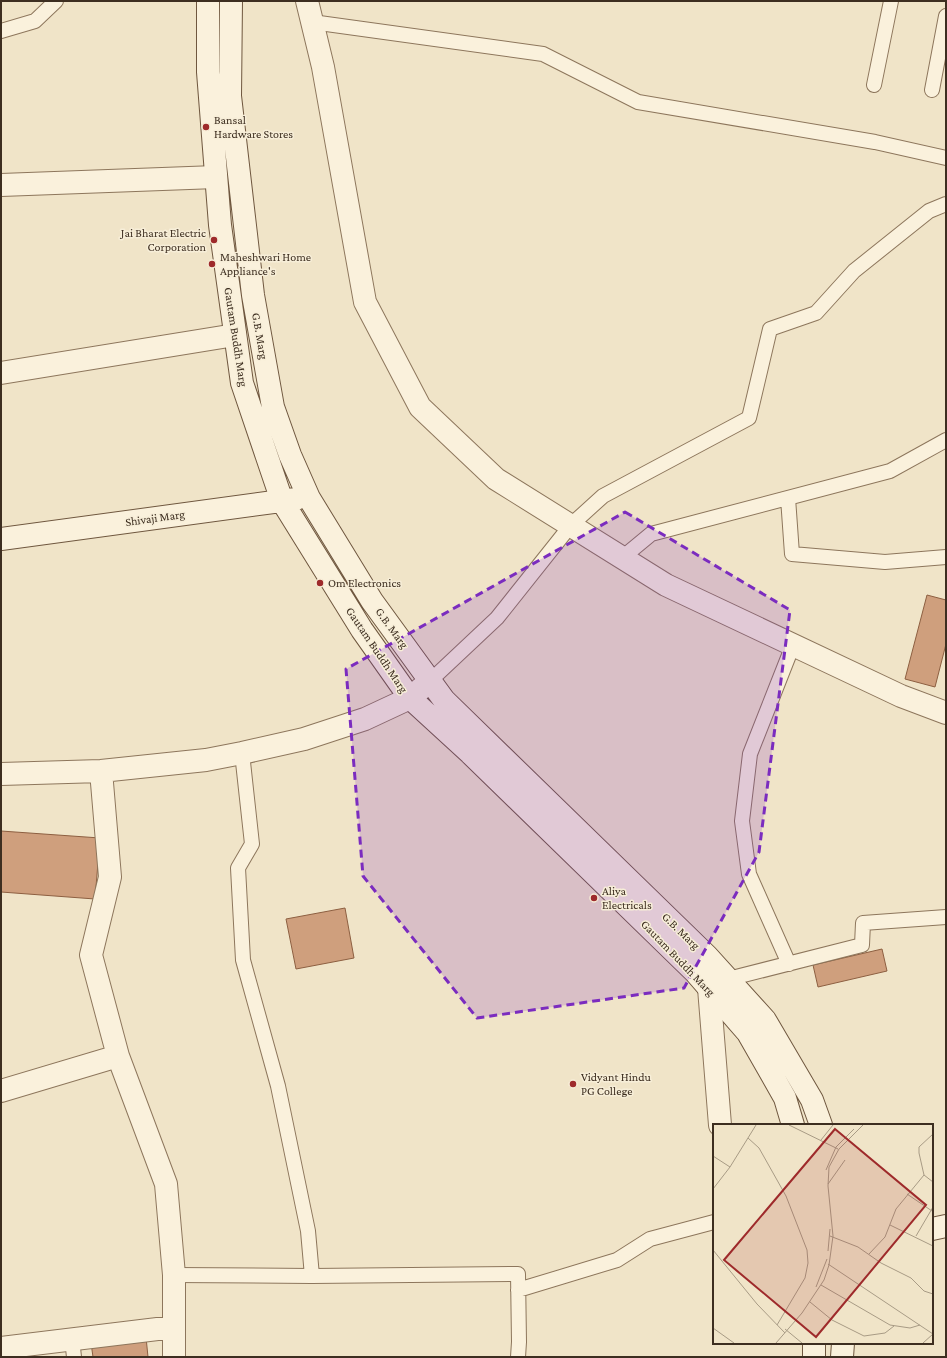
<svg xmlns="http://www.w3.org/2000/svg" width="947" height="1358" font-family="'Crimson Pro',serif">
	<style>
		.building { fill: #cf9f7d; stroke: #8d5f41 }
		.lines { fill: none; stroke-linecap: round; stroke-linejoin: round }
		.lane-casing { stroke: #8d765c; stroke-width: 16 }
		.street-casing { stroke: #8d765c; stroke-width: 24 }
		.secondary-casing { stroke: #6f573f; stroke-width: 24 }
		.lane { stroke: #faf1dc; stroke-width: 14 }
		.street { stroke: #faf1dc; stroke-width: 22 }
		.secondary { stroke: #faf1dc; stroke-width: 22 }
		.marked { fill: #7b2cbf; fill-opacity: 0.2; stroke: #7b2cbf; stroke-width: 3; stroke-dasharray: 8 5; stroke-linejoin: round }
		.poi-dot { fill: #9e2a2b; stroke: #f7eed8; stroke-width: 1.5 }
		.labels { text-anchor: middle; stroke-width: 3; stroke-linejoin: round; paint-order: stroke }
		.poi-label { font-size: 12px; fill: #3d2e20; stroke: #f7eed8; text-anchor: start }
		.street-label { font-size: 12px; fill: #3d2e20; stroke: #f7eed8 }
		.inset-road { fill: none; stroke: #a89b85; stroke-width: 1 }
		.view { fill: #9e2a2b; fill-opacity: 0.15; stroke: #9e2a2b; stroke-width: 2 }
		.inset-edge { fill: none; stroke: #3d2e20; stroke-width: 2 }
	</style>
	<rect width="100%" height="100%" fill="#f0e4c8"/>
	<!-- building -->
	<path class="building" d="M 927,595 L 946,600 L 946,644 L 935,687 L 905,679 Z
		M 1,831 L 100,838 L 95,899 L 1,892 Z
		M 345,908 L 354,958 L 296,969 L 286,919 Z
		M 882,949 L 887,971 L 818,987 L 813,965 Z
		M 146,1337 L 148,1357 L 93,1357 L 91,1343 Z"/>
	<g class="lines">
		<defs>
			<path id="lane" d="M 312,22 L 543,54 L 638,102 L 875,142 L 946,158
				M 1,31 L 35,21 L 56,1
				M 874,85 L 891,1
				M 932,90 L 946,16
				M 788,498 L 792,554 L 885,562 L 946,557
				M 622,558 L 651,534 L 890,471 L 946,440
				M 430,681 L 497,618 L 571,525 L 603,496 L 749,418 L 770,329 L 816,313 L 854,271 L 929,211 L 946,204
				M 242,753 L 252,844 L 238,868 L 243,960 L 278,1086 L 308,1231 L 312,1276
				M 789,964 L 749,874 L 742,821 L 750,754 L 793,645
				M 728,979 L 862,945 L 863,923 L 946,917
				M 174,1275 L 312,1276 L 518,1274 L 519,1342 L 518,1357
				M 518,1290 L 617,1260 L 650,1239 L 714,1222
				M 72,1339 L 74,1357"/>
			<path id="street" d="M 307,1 L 323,67 L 365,302 L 420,407 L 496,479 L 666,585 L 901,696 L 946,713
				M 1,185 L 216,177
				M 1,373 L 235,335
				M 101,771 L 110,877 L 91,955 L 118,1056 L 166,1184 L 174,1275 L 174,1357
				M 1,774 L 101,771 L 206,760 L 242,753 L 304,739 L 365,719 L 410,698 L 430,681
				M 709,988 L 720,1125
				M 1,1091 L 118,1056
				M 1,1348 L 174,1327"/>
			<path id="secondary" d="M 208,1 L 208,72 L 220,225 L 242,383 L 282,501 L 362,630 L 410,698 L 470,753 L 695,972 L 748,1033 L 785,1098 L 793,1125
				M 231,1 L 230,96 L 253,295 L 273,407 L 290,455 L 309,498 L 372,601 L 444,700 L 707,956 L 765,1020 L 812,1100 L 821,1125
				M 1,539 L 296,499
				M 932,1229 L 946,1226
				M 814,1357 L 814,1343
				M 842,1357 L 843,1343"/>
		</defs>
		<!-- lane casing -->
		<use href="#lane" class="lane-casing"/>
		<!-- street casing -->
		<use href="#street" class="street-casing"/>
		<!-- secondary casing -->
		<use href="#secondary" class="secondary-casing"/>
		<!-- lane -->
		<use href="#lane" class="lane"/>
		<!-- street -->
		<use href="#street" class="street"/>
		<!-- secondary -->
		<use href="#secondary" class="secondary"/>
	</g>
	<!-- marked area -->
	<path class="marked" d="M 625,512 L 790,610 L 759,852 L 684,988 L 477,1018 L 363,876 L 346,669 Z"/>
	<!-- markers -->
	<g class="poi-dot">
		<circle cx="206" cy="127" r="4"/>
		<circle cx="214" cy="240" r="4"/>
		<circle cx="212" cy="264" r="4"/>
		<circle cx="320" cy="583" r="4"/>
		<circle cx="594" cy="898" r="4"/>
		<circle cx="573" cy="1084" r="4"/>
	</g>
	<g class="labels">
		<!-- poi labels -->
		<g class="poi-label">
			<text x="214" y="124">Bansal<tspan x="214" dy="14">Hardware Stores</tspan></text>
			<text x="206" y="237" text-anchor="end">Jai Bharat Electric<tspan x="206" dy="14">Corporation</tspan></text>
			<text x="220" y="261">Maheshwari Home<tspan x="220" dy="14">Appliance's</tspan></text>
			<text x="328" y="587">Om Electronics</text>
			<text x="602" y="895">Aliya<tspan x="602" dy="14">Electricals</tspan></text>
			<text x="581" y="1081">Vidyant Hindu<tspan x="581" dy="14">PG College</tspan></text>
		</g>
		<!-- street labels -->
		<g class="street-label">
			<text transform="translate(260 336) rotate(80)" y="4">G.B. Marg</text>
			<text transform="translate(236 337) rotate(81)" y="4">Gautam Buddh Marg</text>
			<text transform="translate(155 518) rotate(-8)" y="4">Shivaji Marg</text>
			<text transform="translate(392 628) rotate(54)" y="4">G.B. Marg</text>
			<text transform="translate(377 650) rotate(56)" y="4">Gautam Buddh Marg</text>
			<text transform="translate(681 931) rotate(44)" y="4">G.B. Marg</text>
			<text transform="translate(678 958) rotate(46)" y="4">Gautam Buddh Marg</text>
		</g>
	</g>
	<!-- overview -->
	<g transform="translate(713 1124)">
		<rect width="220" height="220" fill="#f0e4c8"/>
		<path class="inset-road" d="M 76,1 L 125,25M 220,10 L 206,23 L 206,29 L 211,51 L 220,58M 35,14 L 46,24 L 73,72 L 94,126 L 95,139 L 92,154 L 64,201M 108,16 L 120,1M 0,32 L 17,43M 113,46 L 123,23 L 141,5M 115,60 L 132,36M 0,65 L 17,43 L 43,1M 194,70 L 219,87M 177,101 L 220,122M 117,112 L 145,123 L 168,139 L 198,154 L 211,167 L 220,170M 203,112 L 220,83M 0,126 L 44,180 L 72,209M 115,127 L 117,105M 156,130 L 172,113 L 183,85 L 211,51M 115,140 L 220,210M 108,161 L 177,201 L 197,204 L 207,201M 103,163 L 114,135M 97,178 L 119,196 L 151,212 L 172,209 L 181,202M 0,204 L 21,219M 72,205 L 89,219M 63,219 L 89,189 L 111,156 L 116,141 L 120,112 L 115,62 L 116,43 L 126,25 L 150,1M 210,219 L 220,210"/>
		<path class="view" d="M 122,5 L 213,81 L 103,213 L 11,136 Z"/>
		<rect width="220" height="220" class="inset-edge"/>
	</g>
	<!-- border -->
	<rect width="947" height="1358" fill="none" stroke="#3d2e20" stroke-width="4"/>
</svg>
